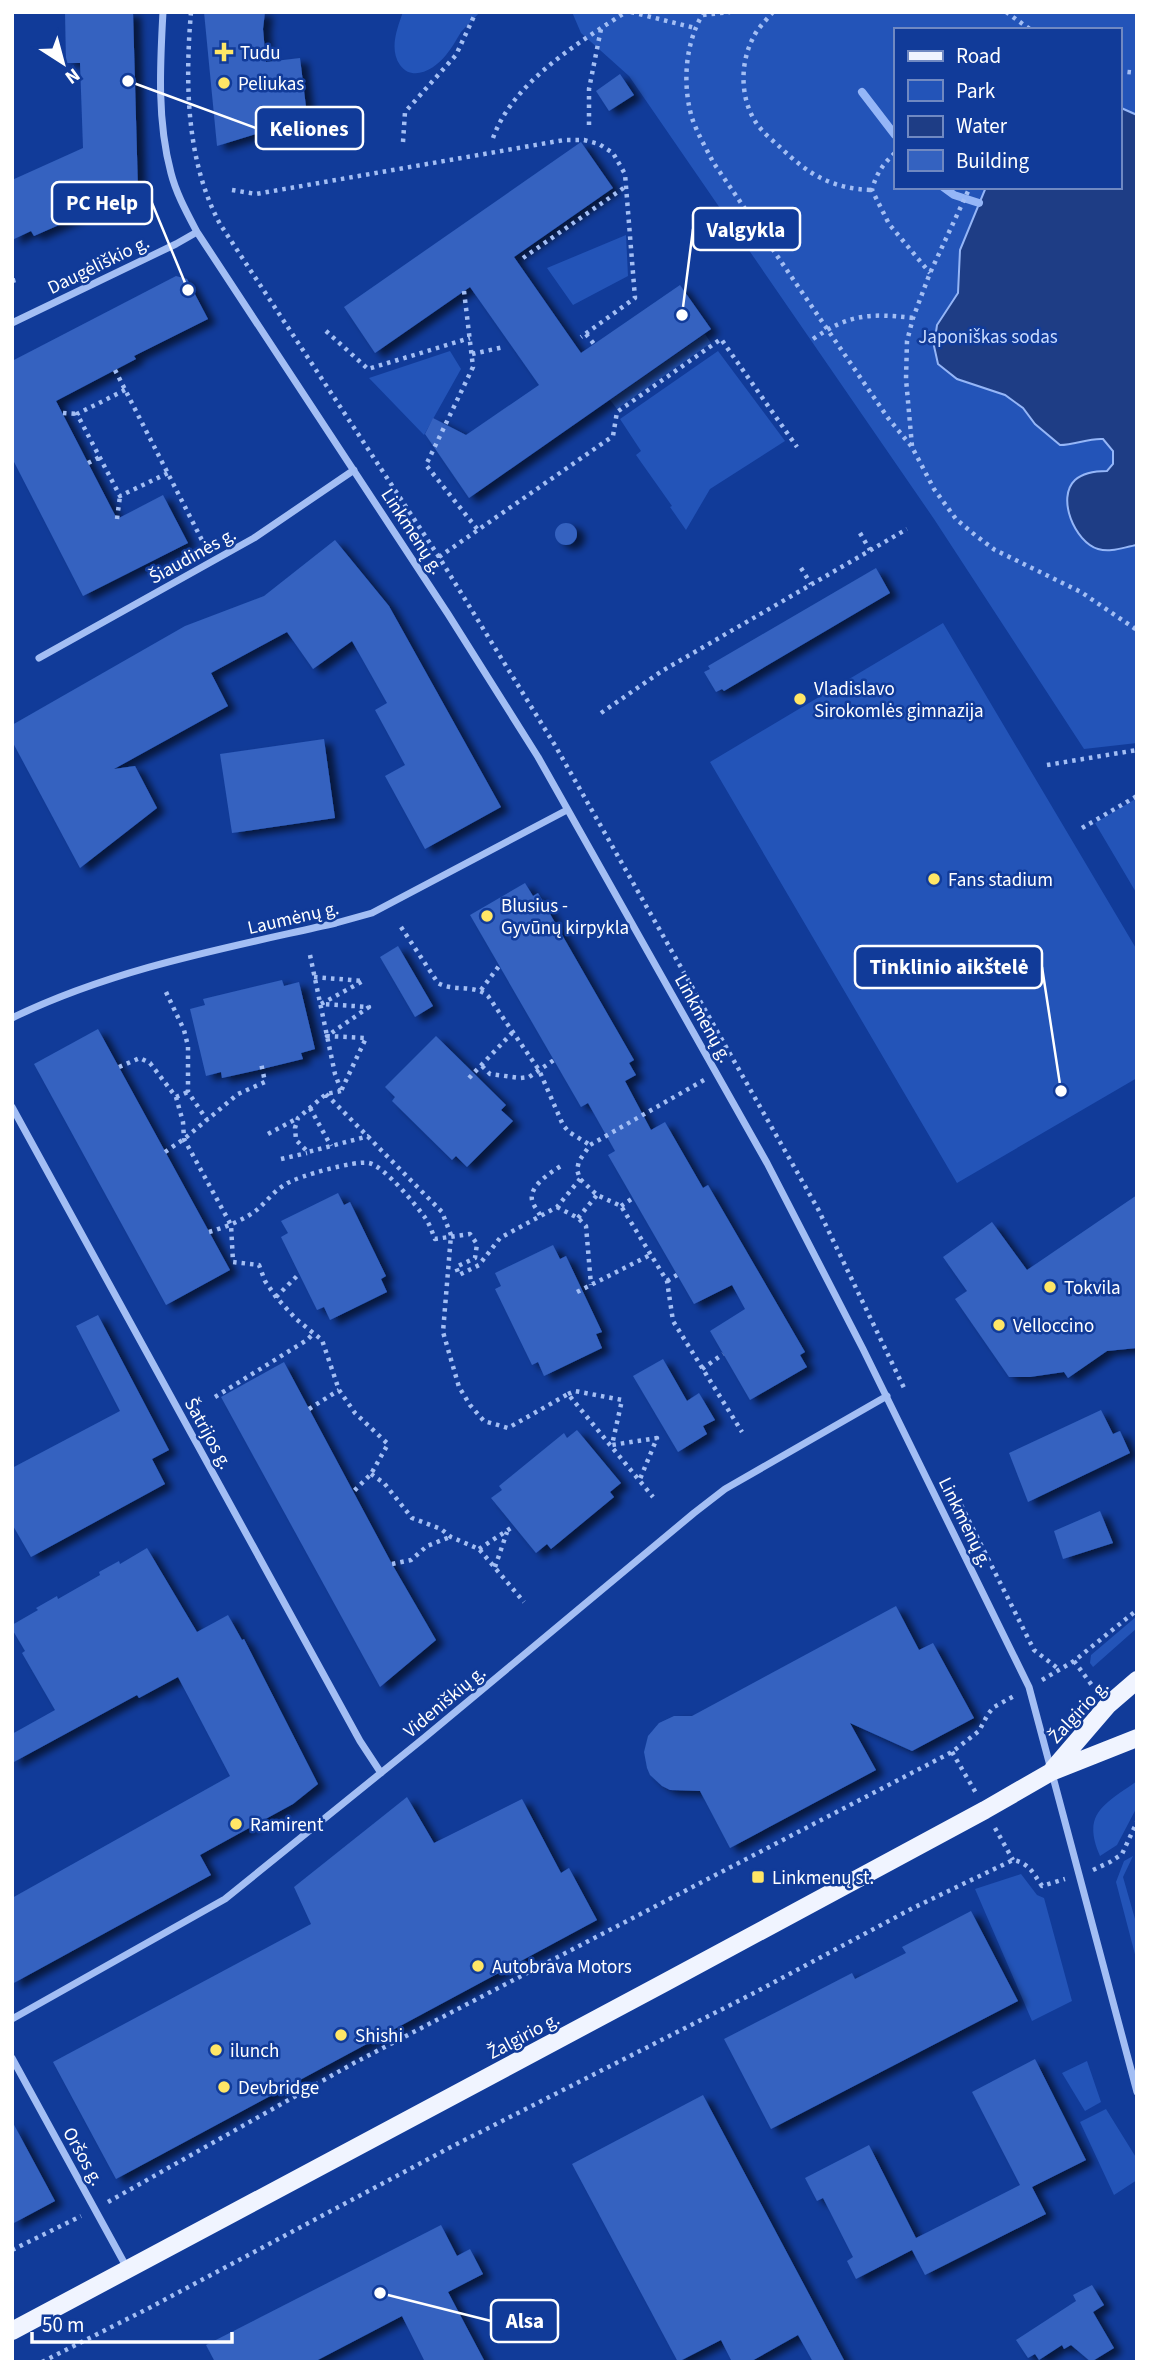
<svg xmlns="http://www.w3.org/2000/svg" width="1149" height="2374" font-family="'Source Sans 3',sans-serif">
	<style>
		.green { fill: #2354b8; fill-rule: evenodd }
		.water { fill: #1e3d85; stroke: #95b6f7; stroke-width: 2 }
		.lines { fill: none; stroke-linecap: round; stroke-linejoin: round }
		.stream { stroke: #95b6f7; stroke-width: 8 }
		.building { fill: #3462c0; filter: url(#shadow) }
		.path { stroke: #a3bef4; stroke-width: 4.5; stroke-dasharray: 3.5 5; stroke-linecap: butt }
		.street { stroke: #a3bef4; stroke-width: 7 }
		.primary { stroke: #f0f4ff; stroke-width: 18 }
		.poi-dot { fill: #ffe666; stroke: #113b99; stroke-width: 2.5 }
		.labels { text-anchor: middle; stroke-width: 5; stroke-linejoin: round; paint-order: stroke }
		.poi-label { font-size: 19px; fill: #fff; stroke: #113b99; text-anchor: start }
		.street-label { font-size: 19px; fill: #fff; stroke: #113b99 }
		.park-label { font-size: 19px; fill: #cbdcfe; stroke: #113b99 }
		.leader { fill: none; stroke: #fff; stroke-width: 2.5 }
		.callout-dot { fill: #fff; stroke: #113b99; stroke-width: 2.5 }
		.callout { fill: #113b99; stroke: #fff; stroke-width: 2.5 }
		.callout-label { font-size: 21px; text-anchor: middle; font-weight: bold; fill: #fff }
	</style>
	<defs>
		<filter id="shadow"><feDropShadow dx="8" dy="4.5" stdDeviation="3.5" flood-color="#0009"/></filter>
	</defs>
	<rect width="100%" height="100%" fill="#113b99"/>
	<!-- green -->
	<path class="green" d="M 403,12 L 480,12 C 474,19 467,25 461,32 C 456,40 452,48 446,55 C 436,68 413,83 400,65 C 389,49 397,29 403,12 Z
		M 572,12 L 1137,12 L 1137,743 L 1084,749 L 934,519 L 629,76 L 581,33 ZM 895,30 L 1119,30 L 1119,187 L 895,187 Z
		M 626,235 L 628,276 L 573,305 L 547,268 Z
		M 705,334 L 711,343 L 617,409 L 610,400 Z
		M 450,351 L 461,369 L 424,435 L 369,378 Z
		M 718,351 L 785,441 L 710,489 L 686,530 L 670,507 L 672,506 L 636,455 L 641,451 L 620,419 Z
		M 943,623 L 1137,950 L 1137,1078 L 957,1183 L 710,762 Z
		M 1137,798 L 1137,894 L 1095,823 Z
		M 1137,1616 L 1137,1628 L 1093,1667 L 1090,1663 L 1091,1655 Z
		M 1137,1781 L 1137,1807 L 1117,1845 L 1100,1856 C 1081,1813 1105,1804 1137,1781 Z
		M 1133,1856 L 1123,1877 L 1137,1926 L 1137,1962 L 1116,1882 L 1124,1861 Z
		M 1021,1874 L 1037,1895 L 1044,1898 L 1072,2001 L 1032,2021 L 975,1889 Z
		M 1087,2061 L 1101,2102 L 1085,2111 L 1062,2073 Z
		M 1106,2109 L 1137,2159 L 1137,2180 L 1114,2195 L 1080,2122 Z"/>
	<!-- water -->
	<path class="water" d="M 1119,107 L 1137,115 L 1137,545 C 1124,547 1111,553 1098,549 C 1075,542 1056,498 1075,480 C 1084,472 1096,471 1107,471 L 1113,464 L 1113,451 L 1103,439 C 1088,438 1075,445 1060,445 L 1035,424 L 1023,408 L 1005,395 L 957,379 L 938,364 L 934,346 L 937,325 L 958,293 L 960,250 L 986,187 L 1119,187 Z"/>
	<g class="lines">
		<!-- stream -->
		<path class="stream" d="M 862,92 L 895,135
			M 943,187 L 954,195 L 979,203"/>
	</g>
	<!-- building -->
	<path class="building" d="M 65,12 L 133,12 L 138,190 L 34,236 L 31,231 L 12,240 L 12,180 L 83,148 L 80,63 L 66,63 Z
		M 204,12 L 265,12 L 263,29 L 266,62 L 300,58 L 307,115 L 284,118 L 285,124 L 265,126 L 266,131 L 217,146 Z
		M 620,74 L 634,95 L 609,111 L 596,91 Z
		M 581,142 L 613,188 L 514,257 L 581,353 L 680,285 L 711,329 L 469,498 L 425,434 L 433,418 L 466,435 L 539,385 L 470,287 L 375,353 L 344,307 Z
		M 176,276 L 187,279 L 208,319 L 134,356 L 136,359 L 56,401 L 117,519 L 163,495 L 188,543 L 83,596 L 12,458 L 12,361 Z
		M555 534a11 11 0 1 1 22 0a11 11 0 1 1-22 0Z
		M 335,540 L 389,606 L 501,807 L 425,849 L 385,776 L 405,765 L 375,710 L 387,703 L 352,641 L 313,669 L 287,632 L 211,673 L 228,706 L 114,769 L 135,766 L 157,808 L 80,868 L 12,741 L 12,725 L 185,626 L 264,596 Z
		M 876,568 L 890,593 L 724,691 L 722,689 L 716,692 L 704,672 L 710,669 L 708,666 Z
		M 324,739 L 335,818 L 232,833 L 220,754 Z
		M 525,883 L 533,896 L 538,893 L 634,1060 L 629,1063 L 636,1075 L 625,1081 L 651,1130 L 665,1122 L 703,1188 L 708,1185 L 805,1352 L 800,1355 L 807,1367 L 750,1400 L 710,1331 L 745,1309 L 732,1285 L 694,1304 L 608,1155 L 615,1151 L 588,1103 L 581,1107 L 470,915 Z
		M 398,946 L 433,1006 L 415,1017 L 380,957 Z
		M 282,980 L 284,986 L 299,982 L 315,1049 L 301,1053 L 303,1059 L 258,1070 L 222,1078 L 221,1072 L 206,1076 L 190,1009 L 205,1005 L 203,999 Z
		M 98,1029 L 230,1270 L 166,1305 L 34,1064 Z
		M 436,1036 L 506,1105 L 501,1110 L 513,1121 L 467,1167 L 456,1156 L 452,1160 L 392,1101 L 395,1097 L 385,1087 Z
		M 338,1193 L 344,1205 L 350,1202 L 386,1276 L 381,1279 L 387,1292 L 330,1320 L 324,1307 L 317,1310 L 281,1237 L 288,1233 L 281,1221 Z
		M 1137,1195 L 1137,1348 L 1107,1351 L 1068,1378 L 1064,1372 L 1030,1377 L 1009,1377 L 955,1299 L 967,1291 L 943,1257 L 992,1222 L 1027,1270 Z
		M 553,1245 L 560,1259 L 566,1256 L 602,1332 L 596,1334 L 602,1348 L 544,1376 L 538,1362 L 532,1365 L 495,1289 L 501,1286 L 495,1273 Z
		M 98,1315 L 169,1450 L 152,1459 L 165,1484 L 31,1557 L 12,1524 L 12,1468 L 120,1411 L 76,1326 Z
		M 663,1359 L 687,1401 L 699,1393 L 715,1420 L 703,1426 L 707,1434 L 678,1452 L 633,1376 Z
		M 284,1362 L 392,1564 L 436,1640 L 380,1687 L 221,1397 Z
		M 1101,1410 L 1113,1434 L 1120,1431 L 1130,1453 L 1028,1502 L 1009,1453 Z
		M 577,1430 L 621,1483 L 610,1492 L 614,1497 L 551,1549 L 547,1544 L 536,1553 L 491,1498 L 502,1490 L 499,1486 L 564,1433 L 567,1438 Z
		M 1100,1511 L 1113,1543 L 1063,1559 L 1054,1531 Z
		M 147,1548 L 197,1632 L 228,1615 L 242,1640 L 244,1639 L 318,1784 L 293,1804 L 200,1855 L 211,1875 L 12,1984 L 12,1898 L 230,1776 L 178,1677 L 139,1698 L 137,1695 L 12,1763 L 12,1734 L 55,1710 L 22,1653 L 25,1651 L 12,1629 L 12,1625 L 38,1610 L 36,1608 L 57,1596 L 58,1599 L 100,1575 L 99,1572 L 119,1561 L 120,1564 Z
		M 896,1606 L 919,1650 L 933,1643 L 974,1718 L 912,1751 L 850,1723 L 876,1770 L 730,1848 L 700,1791 L 670,1790 L 662,1786 L 650,1775 L 647,1768 L 644,1752 L 648,1736 L 659,1723 L 674,1716 L 692,1716 Z
		M 407,1797 L 434,1843 L 522,1799 L 561,1873 L 569,1868 L 597,1920 L 116,2179 L 53,2062 L 311,1924 L 294,1887 Z
		M 971,1911 L 1018,2001 L 771,2129 L 724,2039 L 852,1973 L 855,1979 L 906,1953 L 902,1947 Z
		M 1035,2059 L 1086,2160 L 1032,2187 L 1046,2214 L 925,2275 L 912,2250 L 856,2279 L 847,2261 L 853,2257 L 823,2198 L 817,2201 L 805,2178 L 869,2145 L 916,2238 L 1020,2185 L 972,2092 Z
		M 703,2095 L 809,2294 L 845,2362 L 813,2362 L 798,2335 L 750,2362 L 732,2362 L 721,2340 L 678,2362 L 572,2164 Z
		M 12,2121 L 55,2201 L 12,2224 Z
		M 441,2225 L 457,2256 L 470,2249 L 483,2274 L 448,2292 L 485,2362 L 425,2362 L 402,2316 L 314,2362 L 215,2362 L 206,2345 Z
		M 1092,2285 L 1104,2305 L 1093,2312 L 1114,2348 L 1091,2362 L 1071,2345 L 1064,2349 L 1062,2345 L 1039,2360 L 1035,2354 L 1028,2358 L 1016,2340 L 1076,2301 L 1073,2295 Z"/>
	<g class="lines">
		<!-- path -->
		<path class="path" d="M 191,12 C 185,83 186,161 220,224 L 439,557 L 556,747 L 818,1209 L 905,1390
			M 631,12 L 695,28
			M 704,12 C 685,42 682,84 692,118 C 697,133 706,148 713,162 L 888,418 L 912,447 L 934,489 L 956,519 L 975,535 L 995,550 L 1081,592 L 1137,630
			M 773,12 C 766,20 757,29 753,38 C 740,63 740,97 755,121 C 761,131 772,140 781,148 C 809,175 833,189 872,190
			M 1006,12 L 1031,30
			M 703,15 L 730,12
			M 1119,71 L 1137,73
			M 589,125 L 589,89 L 601,29
			M 493,138 C 513,82 578,43 626,12
			M 403,142 L 405,112 L 456,55 L 476,12
			M 895,153 C 883,164 876,174 872,190 L 889,224 L 930,273
			M 232,190 L 256,194 L 564,140 L 584,140 L 599,144 L 613,153 L 625,174 L 635,298 L 581,337
			M 523,258 L 625,187
			M 12,281 L 16,280
			M 464,291 L 473,367 L 426,465 L 478,530
			M 326,331 L 368,369 L 470,338
			M 586,334 L 594,344
			M 813,339 C 849,314 870,313 913,318
			M 472,354 L 504,347
			M 115,370 L 206,548
			M 125,390 L 77,414 L 120,496 L 168,473
			M 63,413 L 77,414
			M 912,446 L 906,379 L 907,341 L 913,318 L 930,273 L 970,187
			M 88,463 L 100,457
			M 117,519 L 120,496
			M 860,533 L 870,550
			M 439,557 L 613,436 L 617,412 L 721,339 L 797,447
			M 801,568 L 811,584
			M 601,713 L 662,671 L 907,529
			M 1047,765 L 1137,750
			M 1082,828 L 1137,796
			M 401,927 L 438,983 C 454,992 475,984 488,996 L 539,1070 L 563,1125 L 569,1132 L 590,1145
			M 310,955 L 335,1074 L 341,1090
			M 314,977 L 363,981 L 321,1004 L 369,1007 L 327,1036 L 366,1038 L 341,1091
			M 481,990 L 499,966
			M 166,992 L 184,1030 L 188,1046 L 188,1092 L 207,1120
			M 482,1066 L 490,1074 L 520,1078 L 529,1077 L 554,1060
			M 119,1067 L 140,1058 L 150,1063 L 176,1097 L 183,1122 L 184,1139 L 231,1225 L 233,1262 L 259,1265 L 265,1281 L 276,1297 L 296,1319 L 322,1340 L 339,1390 L 355,1413 L 388,1444 L 371,1474 L 354,1491
			M 469,1078 L 512,1033
			M 704,1080 L 590,1145 L 579,1161 L 577,1170 L 580,1179 L 597,1195 L 621,1206 L 667,1281 L 673,1321 L 742,1432
			M 341,1091 L 326,1094 L 298,1118 L 295,1128 L 296,1140 L 308,1152 L 369,1136
			M 326,1094 L 442,1212 L 451,1235 L 443,1332 L 459,1387 L 470,1405 L 484,1421 L 508,1428 L 568,1394 L 653,1497
			M 176,1097 L 188,1092
			M 310,1108 L 331,1146
			M 268,1134 L 298,1118
			M 165,1152 L 184,1139 L 238,1094 L 265,1082 L 261,1063
			M 281,1159 L 307,1153
			M 621,1206 L 633,1198
			M 557,1207 L 578,1218 L 586,1226 L 591,1285
			M 540,1215 C 538,1211 533,1205 532,1200 C 529,1186 551,1172 561,1166
			M 578,1218 L 597,1195
			M 209,1232 C 226,1227 244,1220 258,1209 C 267,1201 275,1190 286,1184 C 298,1176 356,1160 369,1163 C 384,1166 417,1206 426,1219 C 430,1225 432,1232 435,1239 L 470,1234 L 477,1244 L 475,1258 L 456,1267 L 459,1275 L 479,1265 L 500,1238 L 557,1207 L 580,1179
			M 667,1281 L 677,1275
			M 577,1292 L 650,1255
			M 276,1297 L 299,1274
			M 702,1369 L 723,1354
			M 568,1394 L 575,1391 L 622,1400 L 612,1445 L 657,1438 L 640,1479
			M 215,1397 L 307,1340 L 314,1333
			M 309,1409 L 339,1390
			M 371,1474 L 384,1483 L 412,1518 L 441,1529 L 451,1537 L 479,1549 L 524,1602
			M 961,1505 L 1034,1650 L 1060,1670
			M 479,1549 L 514,1526
			M 392,1564 L 411,1560 L 427,1546 L 450,1537
			M 495,1567 L 507,1532
			M 1074,1661 L 1094,1688
			M 1042,1680 L 1074,1661 L 1137,1610
			M 952,1752 L 976,1793
			M 995,1828 L 1013,1860
			M 1093,1870 L 1110,1862 L 1122,1854 L 1137,1822
			M 108,2202 L 354,2063 L 952,1752 L 979,1731 L 988,1714 L 994,1707 L 1016,1695
			M 12,2250 L 81,2216
			M 42,2362 L 151,2307 L 449,2148 L 752,1994 L 913,1908 L 1013,1860 C 1029,1863 1033,1873 1042,1886 L 1065,1879"/>
		<!-- street -->
		<path class="street" d="M 163,12 C 160,65 157,121 171,173 C 176,193 187,213 197,232 L 448,614 L 538,757 L 767,1163 L 863,1349 L 1029,1687 L 1137,2092
			M 12,323 L 176,244 L 197,232
			M 39,658 L 254,538 L 354,470
			M 12,1018 C 115,968 226,948 336,923 L 372,913 L 567,810
			M 12,1107 L 360,1741 L 381,1773
			M 12,2019 L 225,1899 L 424,1738 L 694,1513 L 725,1489 L 887,1396
			M 12,2058 L 127,2268"/>
		<!-- primary -->
		<path class="primary" d="M 1053,1769 L 1108,1705 L 1137,1680
			M 12,2331 L 664,1983 L 985,1810 L 1051,1772 L 1137,1738"/>
	</g>
	<!-- markers -->
	<g class="poi-dot">
		<path d="M220.5 41.5h7v7h7v7h-7v7h-7v-7h-7v-7h7z"/>
		<circle cx="224" cy="83" r="7"/>
		<circle cx="800" cy="699" r="7"/>
		<circle cx="934" cy="879" r="7"/>
		<circle cx="487" cy="916" r="7"/>
		<circle cx="1050" cy="1287" r="7"/>
		<circle cx="999" cy="1325" r="7"/>
		<circle cx="236" cy="1824" r="7"/>
		<rect x="751" y="1870" width="14" height="14" rx="3.5"/>
		<circle cx="478" cy="1966" r="7"/>
		<circle cx="341" cy="2035" r="7"/>
		<circle cx="216" cy="2050" r="7"/>
		<circle cx="224" cy="2087" r="7"/>
	</g>
	<g class="labels">
		<!-- poi labels -->
		<g class="poi-label">
			<text x="240" y="59">Tudu</text>
			<text x="238" y="90">Peliukas</text>
			<text x="814" y="695">Vladislavo<tspan x="814" dy="22">Sirokomlės gimnazija</tspan></text>
			<text x="948" y="886">Fans stadium</text>
			<text x="501" y="912">Blusius -<tspan x="501" dy="22">Gyvūnų kirpykla</tspan></text>
			<text x="1064" y="1294">Tokvila</text>
			<text x="1013" y="1332">Velloccino</text>
			<text x="250" y="1831">Ramirent</text>
			<text x="772" y="1884">Linkmenų st.</text>
			<text x="492" y="1973">Autobrava Motors</text>
			<text x="355" y="2042">Shishi</text>
			<text x="230" y="2057">ilunch</text>
			<text x="238" y="2094">Devbridge</text>
		</g>
		<!-- street labels -->
		<g class="street-label">
			<text transform="translate(98 264) rotate(-26)" y="7">Daugėliškio g.</text>
			<text transform="translate(413 531) rotate(57)" y="7">Linkmenų g.</text>
			<text transform="translate(192 555) rotate(-29)" y="7">Šiaudinės g.</text>
			<text transform="translate(293 917) rotate(-13)" y="7">Laumėnų g.</text>
			<text transform="translate(704 1018) rotate(61)" y="7">Linkmenų g.</text>
			<text transform="translate(209 1433) rotate(61)" y="7">Šatrijos g.</text>
			<text transform="translate(966 1522) rotate(64)" y="7">Linkmenų g.</text>
			<text transform="translate(444 1701) rotate(-40)" y="7">Videniškių g.</text>
			<text transform="translate(1078 1711) rotate(-47)" y="7">Žalgirio g.</text>
			<text transform="translate(523 2035) rotate(-28)" y="7">Žalgirio g.</text>
			<text transform="translate(84 2156) rotate(61)" y="7">Oršos g.</text>
		</g>
		<!-- park labels -->
		<g class="park-label">
			<text x="988" y="343">Japoniškas sodas</text>
		</g>
	</g>
	<!-- callouts -->
	<path class="leader" d="M128 81L256 128M188 290L152 203M682 315L693 229M1061 1091L1042 967M380 2293L491 2321"/>
	<g class="callout-dot">
		<circle cx="128" cy="81" r="7"/>
		<circle cx="188" cy="290" r="7"/>
		<circle cx="682" cy="315" r="7"/>
		<circle cx="1061" cy="1091" r="7"/>
		<circle cx="380" cy="2293" r="7"/>
	</g>
	<g class="callout">
		<rect x="256" y="107" width="107" height="42" rx="7"/>
		<rect x="52" y="182" width="100" height="42" rx="7"/>
		<rect x="693" y="208" width="107" height="42" rx="7"/>
		<rect x="855" y="946" width="187" height="42" rx="7"/>
		<rect x="491" y="2300" width="67" height="42" rx="7"/>
	</g>
	<g class="callout-label">
		<text x="309" y="136">Keliones</text>
		<text x="102" y="210">PC Help</text>
		<text x="746" y="237">Valgykla</text>
		<text x="949" y="974">Tinklinio aikštelė</text>
		<text x="525" y="2328">Alsa</text>
	</g>
	<!-- border -->
	<rect width="1149" height="2374" fill="none" stroke="#ffffff" stroke-width="28"/>
	<!-- legend -->
	<rect x="894" y="28" width="228" height="161" fill="#113b99" stroke="#7089c2" stroke-width="2"/>
	<rect x="908" y="51" width="35" height="10" fill="#f0f4ff" stroke="#7089c2" stroke-width="2"/>
	<text x="956" y="63" font-size="21" fill="#ffffff">Road</text>
	<rect x="908" y="80" width="35" height="21" fill="#2354b8" stroke="#7089c2" stroke-width="2"/>
	<text x="956" y="98" font-size="21" fill="#ffffff">Park</text>
	<rect x="908" y="116" width="35" height="21" fill="#1e3d85" stroke="#7089c2" stroke-width="2"/>
	<text x="956" y="133" font-size="21" fill="#ffffff">Water</text>
	<rect x="908" y="150" width="35" height="21" fill="#3462c0" stroke="#7089c2" stroke-width="2"/>
	<text x="956" y="168" font-size="21" fill="#ffffff">Building</text>
	<!-- north arrow -->
	<g transform="translate(63 63) rotate(144)" stroke="#113b99" stroke-width="5" paint-order="stroke">
	<path d="M0-5L12 26L0 18L-12 26Z" fill="#ffffff"/>
	<text y="-10" font-size="19" font-weight="bold" text-anchor="middle" fill="#ffffff">N</text>
	</g>
	<!-- scale -->
	<path d="M32 2332v10h200v-10" fill="none" stroke="#ffffff" stroke-width="3.5"/>
	<text x="42" y="2332" font-size="21" fill="#ffffff" stroke="#113b99" stroke-width="5" paint-order="stroke">50 m</text>
</svg>
